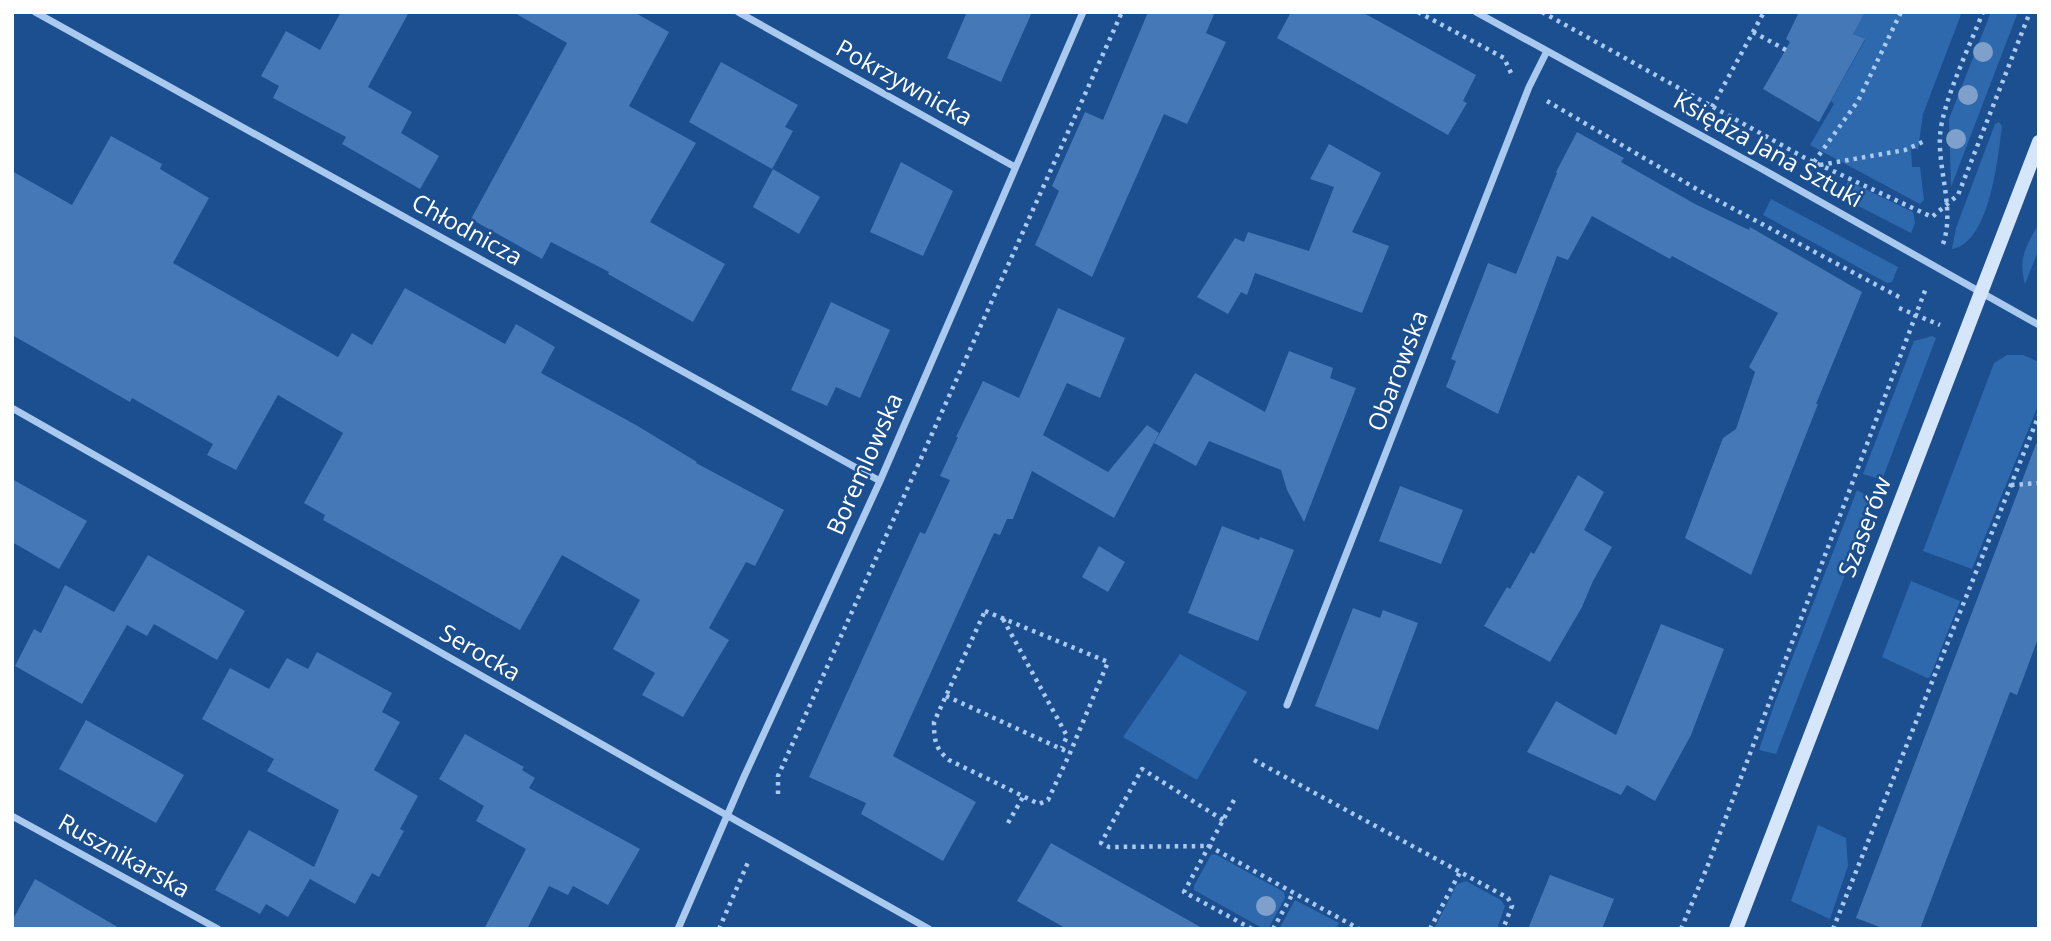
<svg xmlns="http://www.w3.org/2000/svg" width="2051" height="941" font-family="'Open Sans',sans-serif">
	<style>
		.green { fill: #2e69ad }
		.building { fill: #4478b7 }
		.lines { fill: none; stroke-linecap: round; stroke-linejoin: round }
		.path { stroke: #a9c9ee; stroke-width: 4.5; stroke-dasharray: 3.5 5; stroke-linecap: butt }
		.street { stroke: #a9c9ee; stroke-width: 7 }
		.secondary { stroke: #d6e6fa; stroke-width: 14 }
		.tree { fill: #7ea0ca }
		.labels { text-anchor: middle; stroke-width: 5; stroke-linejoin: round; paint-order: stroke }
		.street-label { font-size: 24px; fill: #fff; stroke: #1b4f8f }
	</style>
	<rect width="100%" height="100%" fill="#1b4f8f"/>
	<!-- green -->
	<path class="green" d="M 1858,12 L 1962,12 L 1923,114 L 1918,149 L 1911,149 L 1912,167 L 1920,167 L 1924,200 L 1920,204 L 1810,145 L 1834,104 L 1831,101 L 1865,40 L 1853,34 Z
		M 1991,12 L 2018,12 L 1951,187 L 1949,119 Z
		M 1999,122 L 2002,126 C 1998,157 1990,243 1952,249 L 1956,228 L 1995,124 Z
		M 1848,181 L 1913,212 L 1915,223 L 1911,233 L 1841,197 Z
		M 1771,199 L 1898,267 L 1892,282 L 1887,283 L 1763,215 Z
		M 2039,223 L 2039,249 L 2025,284 C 2018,257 2026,247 2039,223 Z
		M 1932,336 L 1936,338 L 1882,480 L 1863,474 L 1914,341 Z
		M 2007,355 L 2023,355 L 2039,362 L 2039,403 L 1972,569 L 1923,551 L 1994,363 Z
		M 1857,490 L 1874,500 L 1776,754 L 1759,750 L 1774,705 Z
		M 1911,581 L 1960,601 L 1930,677 L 1927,678 L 1882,657 Z
		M 1180,654 L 1247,692 L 1197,780 L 1123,737 Z
		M 1818,825 L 1846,838 L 1848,866 L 1830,919 L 1791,901 Z
		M 1215,854 L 1284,892 L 1285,898 L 1269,927 L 1264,929 L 1194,890 L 1194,886 L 1211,855 Z
		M 1466,881 L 1501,900 L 1505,906 L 1497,929 L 1434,929 L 1457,884 Z
		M 1295,900 L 1339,923 L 1335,929 L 1279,929 Z"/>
	<!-- building -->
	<path class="building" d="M 341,12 L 409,12 L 368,87 L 412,112 L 401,133 L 439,156 L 420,189 L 342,144 L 346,137 L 273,98 L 279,86 L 261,76 L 286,31 L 320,50 Z
		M 513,12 L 634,12 L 669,32 L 629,106 L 696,143 L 650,222 L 725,264 L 693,322 L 608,274 L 609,272 L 551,242 L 542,259 L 471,219 L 567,43 Z
		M 967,12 L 1032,12 L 1001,82 L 947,58 Z
		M 1148,12 L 1215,12 L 1206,33 L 1226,42 L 1187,124 L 1164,114 L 1092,277 L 1035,245 L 1059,191 L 1052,186 L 1085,112 L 1103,120 Z
		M 1291,12 L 1362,12 L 1476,75 L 1463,101 L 1467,103 L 1448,135 L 1277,38 Z
		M 1799,12 L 1865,12 L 1853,34 L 1865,39 L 1819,122 L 1763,89 L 1790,42 L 1786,39 Z
		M 721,62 L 798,105 L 785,127 L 793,131 L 772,169 L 689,122 Z
		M 1577,132 L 1624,158 L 1621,162 L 1695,204 L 1749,230 L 1750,227 L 1862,292 L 1816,404 L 1818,404 L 1751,575 L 1685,538 L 1723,438 L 1736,429 L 1755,372 L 1749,367 L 1778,313 L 1672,256 L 1670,259 L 1592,216 L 1568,260 L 1557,256 L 1498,414 L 1446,387 L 1456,361 L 1451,359 L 1488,263 L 1516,274 L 1557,173 L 1556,172 Z
		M 111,136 L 162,164 L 160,169 L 209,198 L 173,263 L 338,357 L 352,333 L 372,345 L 405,288 L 505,344 L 516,324 L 555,347 L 541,373 L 636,425 L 697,462 L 696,463 L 784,510 L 755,566 L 746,562 L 709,628 L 729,640 L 683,717 L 642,695 L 655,673 L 613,649 L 640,600 L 562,555 L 520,630 L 323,520 L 325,515 L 304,503 L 343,433 L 278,395 L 236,470 L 207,455 L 213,444 L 132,398 L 130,402 L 12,335 L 12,171 L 72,205 Z
		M 1329,144 L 1381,173 L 1352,232 L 1389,246 L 1362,313 L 1255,273 L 1247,295 L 1241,292 L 1228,314 L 1197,297 L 1235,238 L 1244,242 L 1248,232 L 1309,251 L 1334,187 L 1310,179 Z
		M 901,162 L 953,191 L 923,256 L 870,232 Z
		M 773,169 L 820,197 L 799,234 L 753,207 Z
		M 831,302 L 890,330 L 860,398 L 836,387 L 827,406 L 791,390 Z
		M 1058,308 L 1125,338 L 1100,398 L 1067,383 L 1043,435 L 1108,472 L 1147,425 L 1159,433 L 1114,518 L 1032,471 L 1013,519 L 1007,519 L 1000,535 L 994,533 L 893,756 L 976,802 L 943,861 L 861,814 L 866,803 L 809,777 L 920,532 L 925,534 L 950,480 L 940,476 L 958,437 L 956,437 L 983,381 L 1019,398 Z
		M 1289,351 L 1333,368 L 1330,378 L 1356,388 L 1304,522 L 1287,490 L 1281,470 L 1209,441 L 1196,466 L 1154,443 L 1195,373 L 1265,412 Z
		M 2036,444 L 2039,444 L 2039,636 L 2017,695 L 2010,692 L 1920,929 L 1885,929 L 1856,918 Z
		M 1578,475 L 1604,492 L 1584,530 L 1612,547 L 1593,581 L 1582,607 L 1550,662 L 1484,626 L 1507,587 L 1510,589 L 1531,552 L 1534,554 Z
		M 12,479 L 87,521 L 59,569 L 12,542 Z
		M 1400,486 L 1463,510 L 1441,564 L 1379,541 Z
		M 1222,526 L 1259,540 L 1260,537 L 1294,550 L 1258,641 L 1188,613 Z
		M 1099,546 L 1125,562 L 1108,592 L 1082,577 Z
		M 148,555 L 245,611 L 217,660 L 154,624 L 147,636 L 127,625 L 82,704 L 15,666 L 34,629 L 41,633 L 65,585 L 114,612 Z
		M 1353,608 L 1380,618 L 1383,610 L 1418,623 L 1378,730 L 1315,706 Z
		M 1661,624 L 1724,649 L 1691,735 L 1655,801 L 1627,785 L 1621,795 L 1527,752 L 1556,701 L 1616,735 Z
		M 317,652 L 392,693 L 382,712 L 400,722 L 374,770 L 418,796 L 400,829 L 404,831 L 379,877 L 372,873 L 355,904 L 310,879 L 288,917 L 266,904 L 260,914 L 215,890 L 249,830 L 314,867 L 339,810 L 267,771 L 274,759 L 202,719 L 230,668 L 269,689 L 287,658 L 308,669 Z
		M 86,720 L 184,775 L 156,823 L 59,769 Z
		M 465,734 L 524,767 L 522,770 L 535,778 L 529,788 L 640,849 L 608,905 L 573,886 L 568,895 L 549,886 L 527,929 L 484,929 L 526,849 L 476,821 L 484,806 L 439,779 Z
		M 1051,843 L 1204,929 L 1067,929 L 1017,901 Z
		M 1550,875 L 1614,899 L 1602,929 L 1528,929 Z
		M 35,879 L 121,929 L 12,929 L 12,921 Z"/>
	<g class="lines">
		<!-- path -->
		<path class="path" d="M 1418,12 L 1504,58 L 1511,73
			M 1542,12 L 1805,158 L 1932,217 L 1958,195 L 2030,12
			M 1753,32 L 1786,50
			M 1547,101 L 1700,191 L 1903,299
			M 1712,107 L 1764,12
			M 1814,162 L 1858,101 L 1901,12
			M 1820,165 L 1905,150 L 1927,140
			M 1943,244 C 1955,210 1938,171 1940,136 C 1942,103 1970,45 1983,12
			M 1899,308 L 1940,325
			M 2011,485 L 2039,483
			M 985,611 L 1108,662 L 1070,753 L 1048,800 L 1039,804 L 949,760 C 935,749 934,739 934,722 Z
			M 1003,619 L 1067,736 L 1062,748
			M 946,696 L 1070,753
			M 1254,760 L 1508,898 L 1512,906 L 1503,929
			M 778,794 L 778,776 L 1122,12
			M 1234,800 L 1184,892 L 1252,929
			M 1223,820 L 1142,769 L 1101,843 L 1109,847 L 1209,846 L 1359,929
			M 1008,823 L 1023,797
			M 719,929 L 749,860
			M 1273,929 L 1293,893
			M 1430,929 L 1460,872
			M 1681,929 L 1706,870 L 1926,288
			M 1833,929 L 2039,415"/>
		<!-- street -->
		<path class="street" d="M 35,12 L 880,481
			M 738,12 L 1015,167
			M 1476,12 L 1762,169 L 2039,325
			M 12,408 L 682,790 L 929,929
			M 1287,705 L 1529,87 L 1547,51
			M 12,816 L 218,929
			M 678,929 L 743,779 L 880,481 L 1083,12"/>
		<!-- secondary -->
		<path class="secondary" d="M 1736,929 L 2039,142"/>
	</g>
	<!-- trees -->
	<g class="tree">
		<circle cx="1983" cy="52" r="10"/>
		<circle cx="1968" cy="95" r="10"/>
		<circle cx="1956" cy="139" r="10"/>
		<circle cx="1266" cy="906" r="10"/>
	</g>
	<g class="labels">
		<!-- street labels -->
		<g class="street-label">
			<text transform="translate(904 83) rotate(29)" y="8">Pokrzywnicka</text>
			<text transform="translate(1768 150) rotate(29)" y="8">Księdza Jana Sztuki</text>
			<text transform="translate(467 230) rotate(29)" y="8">Chłodnicza</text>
			<text transform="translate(1398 371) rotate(-69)" y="8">Obarowska</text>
			<text transform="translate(865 464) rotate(-66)" y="8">Boremlowska</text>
			<text transform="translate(1865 527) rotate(-69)" y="8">Szaserów</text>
			<text transform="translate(480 653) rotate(30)" y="8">Serocka</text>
			<text transform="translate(124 856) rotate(29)" y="8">Rusznikarska</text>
		</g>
	</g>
	<!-- border -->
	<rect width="2051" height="941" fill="none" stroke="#ffffff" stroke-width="28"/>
</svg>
